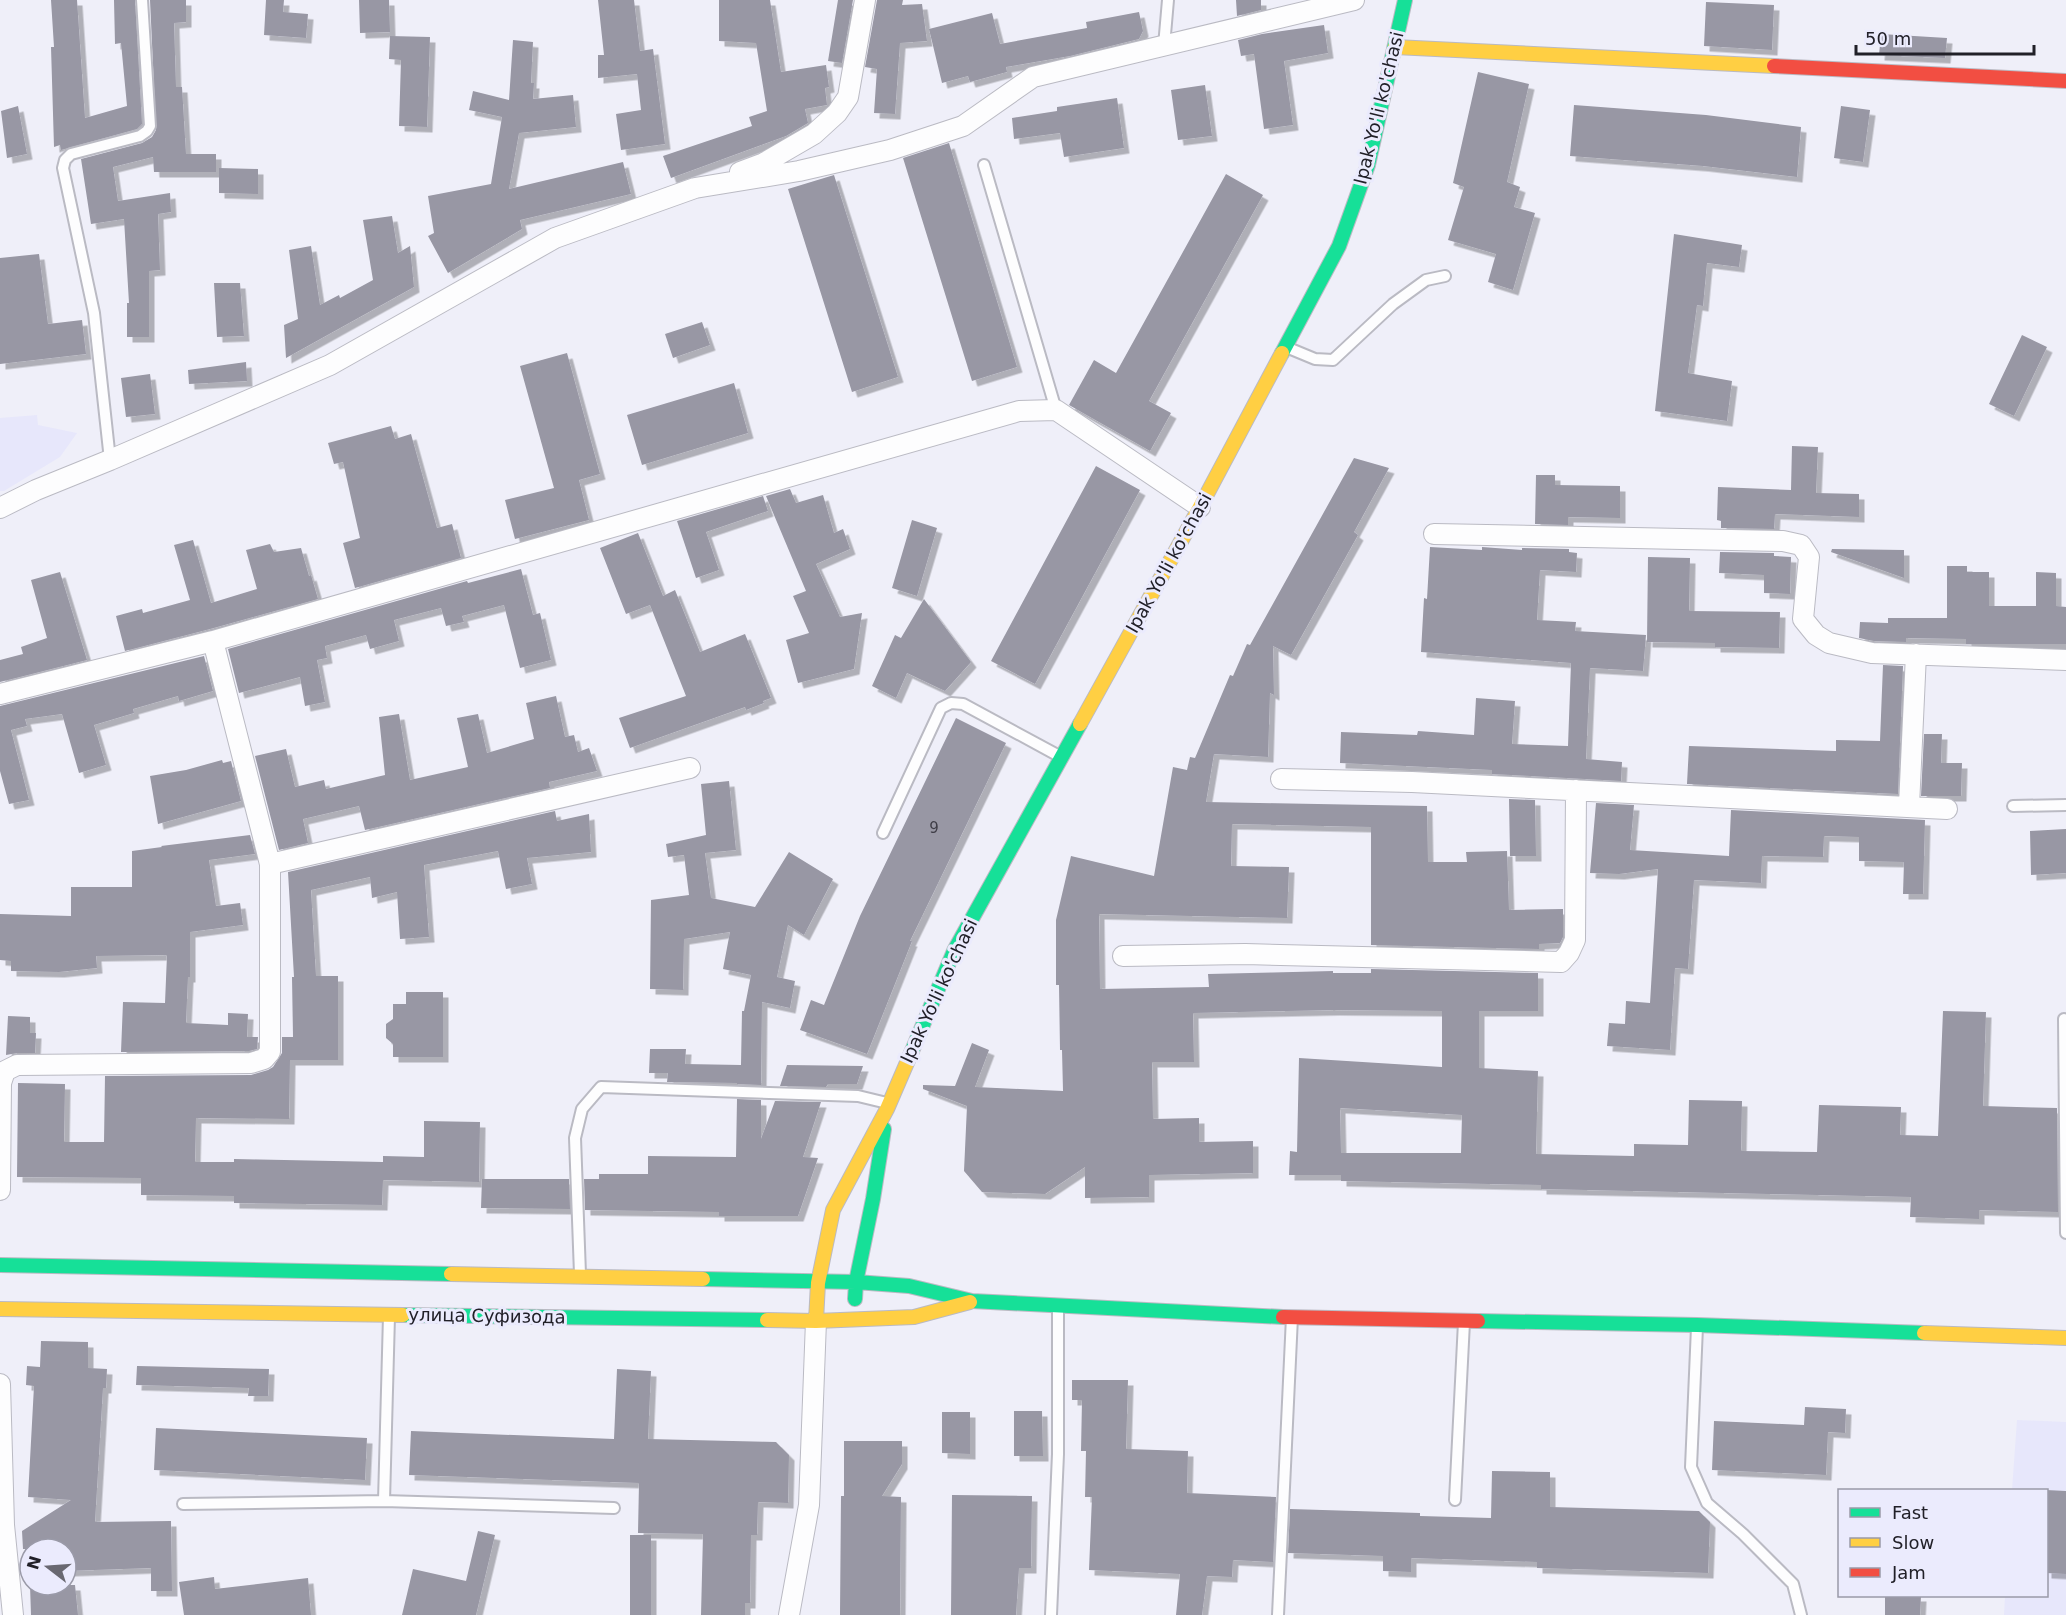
<svg xmlns="http://www.w3.org/2000/svg" width="2066" height="1615" font-family="'DejaVu Sans',sans-serif">
	<style>
		.built { fill: #e7e7fb }
		.building { fill: #9897a4; fill-rule: evenodd; filter: url(#shadow) }
		.lines { fill: none; stroke-linecap: round; stroke-linejoin: round }
		.lane-casing { stroke: #babac3; stroke-width: 14 }
		.street-casing { stroke: #babac3; stroke-width: 22 }
		.fast-casing { stroke: #babac3; stroke-width: 16 }
		.slow-casing { stroke: #babac3; stroke-width: 16 }
		.jam-casing { stroke: #babac3; stroke-width: 16 }
		.lane { stroke: #fdfdfe; stroke-width: 10 }
		.street { stroke: #fdfdfe; stroke-width: 20 }
		.fast { stroke: #16e098; stroke-width: 14 }
		.slow { stroke: #ffcf43; stroke-width: 14 }
		.jam { stroke: #f24e42; stroke-width: 14 }
		.labels { text-anchor: middle; stroke-width: 6; stroke-linejoin: round; paint-order: stroke }
		.number-label { font-size: 15px; fill: #3f3e47 }
		.street-label { font-size: 18px; fill: #212028; stroke: #ebebfd }
	</style>
	<defs>
		<filter id="shadow"><feDropShadow dx="5.5" dy="5.5" stdDeviation="0" flood-color="#0004"/></filter>
	</defs>
	<rect width="100%" height="100%" fill="#efeff9"/>
	<!-- built -->
	<path class="built" d="M 37,415 L 38,425 L 77,433 L 60,457 L 4,491 L 0,491 L 0,418 Z
		M 2017,1420 L 2066,1422 L 2066,1615 L 2004,1615 L 2005,1596 L 2046,1596 L 2046,1490 L 2012,1490 Z"/>
	<!-- building -->
	<path class="building" d="M 51,0 L 77,0 L 85,118 L 127,106 L 121,43 L 115,44 L 114,0 L 135,0 L 142,124 L 137,129 L 61,150 L 60,145 L 54,147 L 51,47 L 54,47 Z
		M 150,0 L 186,0 L 186,22 L 174,23 L 176,87 L 182,87 L 186,154 L 216,154 L 216,172 L 154,172 L 153,157 L 113,167 L 118,201 L 170,193 L 171,212 L 158,214 L 160,270 L 149,271 L 149,337 L 127,337 L 127,303 L 129,303 L 124,219 L 91,224 L 81,159 L 142,143 L 152,137 L 156,130 Z
		M 266,0 L 284,0 L 283,12 L 308,14 L 306,38 L 264,35 Z
		M 359,0 L 389,0 L 390,32 L 360,33 Z
		M 598,0 L 634,0 L 640,51 L 653,49 L 665,144 L 621,150 L 616,114 L 641,110 L 637,74 L 598,78 L 598,55 L 604,55 Z
		M 719,0 L 770,0 L 781,72 L 826,65 L 829,87 L 825,88 L 827,105 L 805,109 L 808,123 L 786,136 L 671,178 L 663,156 L 752,126 L 749,117 L 767,111 L 756,43 L 719,41 Z
		M 838,0 L 853,0 L 842,63 L 828,61 Z
		M 877,0 L 903,0 L 902,5 L 922,4 L 927,41 L 900,43 L 895,114 L 874,113 L 877,69 L 865,67 Z
		M 1236,0 L 1261,0 L 1261,10 L 1237,16 Z
		M 1706,2 L 1774,5 L 1772,50 L 1704,46 Z
		M 1139,12 L 1143,31 L 1139,39 L 1070,56 L 1006,67 L 1007,72 L 970,82 L 968,76 L 942,83 L 929,29 L 992,13 L 1000,44 L 1087,28 L 1086,22 Z
		M 1324,25 L 1328,53 L 1284,61 L 1293,125 L 1264,129 L 1254,54 L 1241,56 L 1238,40 L 1262,34 Z
		M 1881,34 L 1947,38 L 1945,58 L 1879,55 Z
		M 390,36 L 430,37 L 427,127 L 399,126 L 401,60 L 389,59 Z
		M 513,40 L 533,42 L 531,83 L 534,83 L 533,99 L 573,95 L 576,127 L 519,133 L 509,189 L 623,162 L 631,194 L 520,220 L 522,229 L 448,273 L 428,236 L 434,233 L 428,196 L 491,184 L 502,117 L 469,110 L 473,91 L 509,100 Z
		M 1478,72 L 1529,84 L 1507,182 L 1520,187 L 1514,207 L 1535,213 L 1513,290 L 1488,282 L 1496,254 L 1448,240 L 1464,187 L 1453,183 Z
		M 1205,85 L 1212,136 L 1178,140 L 1171,90 Z
		M 1117,98 L 1124,148 L 1064,157 L 1060,133 L 1014,139 L 1012,118 L 1057,111 L 1057,107 Z
		M 1574,105 L 1706,115 L 1801,127 L 1797,177 L 1703,166 L 1570,156 Z
		M 18,106 L 27,154 L 7,158 L 1,111 Z
		M 1841,106 L 1870,110 L 1863,162 L 1834,158 Z
		M 949,143 L 1017,367 L 972,381 L 903,158 Z
		M 219,168 L 258,169 L 258,194 L 219,193 Z
		M 1226,174 L 1263,195 L 1149,401 L 1171,413 L 1150,451 L 1069,405 L 1094,360 L 1116,373 Z
		M 834,175 L 898,377 L 852,392 L 788,189 Z
		M 392,216 L 398,253 L 410,246 L 414,287 L 286,358 L 284,325 L 298,319 L 289,250 L 311,246 L 320,305 L 339,295 L 340,298 L 373,280 L 363,220 Z
		M 1674,234 L 1742,245 L 1739,267 L 1707,263 L 1703,306 L 1697,305 L 1688,373 L 1732,381 L 1727,421 L 1655,411 Z
		M 39,254 L 48,324 L 82,320 L 86,354 L 0,364 L 0,258 Z
		M 214,283 L 240,283 L 244,336 L 217,337 Z
		M 702,322 L 710,345 L 673,358 L 665,334 Z
		M 2022,335 L 2047,347 L 2014,416 L 1989,404 Z
		M 567,353 L 600,474 L 579,480 L 589,520 L 515,539 L 505,500 L 554,488 L 520,366 Z
		M 246,362 L 247,381 L 189,384 L 188,370 Z
		M 150,374 L 155,414 L 126,417 L 121,378 Z
		M 734,383 L 748,433 L 642,465 L 627,415 Z
		M 391,426 L 395,439 L 411,434 L 437,528 L 452,524 L 461,558 L 355,588 L 343,543 L 360,538 L 343,462 L 334,464 L 328,443 Z
		M 1792,446 L 1818,447 L 1816,493 L 1859,494 L 1859,517 L 1775,514 L 1774,529 L 1721,528 L 1721,521 L 1717,520 L 1718,487 L 1791,490 Z
		M 1354,458 L 1389,468 L 1354,532 L 1358,535 L 1291,655 L 1273,646 L 1274,695 L 1270,693 L 1268,757 L 1214,754 L 1206,802 L 1427,806 L 1428,862 L 1467,862 L 1466,852 L 1507,851 L 1509,910 L 1563,909 L 1563,937 L 1560,943 L 1539,944 L 1539,949 L 1371,945 L 1371,827 L 1232,824 L 1231,866 L 1289,867 L 1287,918 L 1099,914 L 1100,989 L 1209,987 L 1208,974 L 1333,971 L 1333,973 L 1371,973 L 1371,969 L 1538,973 L 1538,1011 L 1479,1011 L 1479,1068 L 1538,1071 L 1536,1154 L 1634,1156 L 1634,1144 L 1688,1145 L 1689,1100 L 1742,1101 L 1741,1151 L 1817,1152 L 1819,1105 L 1901,1107 L 1900,1135 L 1938,1136 L 1943,1011 L 1986,1012 L 1983,1106 L 2057,1108 L 2058,1212 L 1979,1210 L 1979,1219 L 1910,1217 L 1911,1197 L 1541,1189 L 1541,1185 L 1341,1181 L 1341,1175 L 1289,1175 L 1290,1151 L 1297,1152 L 1299,1058 L 1442,1067 L 1442,1011 L 1334,1010 L 1193,1013 L 1194,1062 L 1152,1062 L 1153,1119 L 1199,1118 L 1199,1142 L 1253,1141 L 1253,1173 L 1149,1175 L 1149,1197 L 1085,1198 L 1085,1167 L 1045,1194 L 982,1192 L 964,1171 L 967,1106 L 923,1089 L 923,1085 L 955,1086 L 972,1043 L 989,1050 L 975,1087 L 1063,1091 L 1062,1050 L 1060,1050 L 1059,985 L 1056,985 L 1056,920 L 1071,856 L 1154,876 L 1173,767 L 1187,770 L 1190,757 L 1195,758 L 1230,675 L 1233,676 L 1247,644 L 1250,645 ZM 1340,1108 L 1462,1115 L 1461,1153 L 1341,1153 Z
		M 1096,466 L 1140,490 L 1035,684 L 991,661 Z
		M 1536,475 L 1555,475 L 1555,485 L 1620,486 L 1620,518 L 1568,517 L 1568,525 L 1535,524 Z
		M 790,489 L 796,503 L 823,495 L 834,533 L 843,529 L 850,549 L 816,564 L 840,617 L 862,613 L 854,669 L 798,683 L 786,640 L 809,633 L 793,596 L 806,591 L 766,496 Z
		M 763,496 L 768,511 L 706,532 L 719,570 L 696,578 L 677,521 Z
		M 912,520 L 937,528 L 917,596 L 892,588 Z
		M 638,533 L 663,596 L 675,590 L 700,652 L 745,634 L 771,698 L 763,701 L 764,703 L 746,710 L 745,707 L 630,748 L 619,718 L 686,696 L 650,605 L 626,614 L 600,548 Z
		M 193,540 L 211,603 L 257,589 L 246,550 L 270,544 L 274,552 L 301,548 L 309,576 L 311,575 L 318,599 L 210,629 L 125,651 L 116,616 L 142,609 L 143,613 L 190,600 L 174,545 Z
		M 1430,547 L 1482,550 L 1482,547 L 1522,550 L 1522,548 L 1569,549 L 1569,552 L 1577,553 L 1576,572 L 1540,570 L 1537,620 L 1576,622 L 1575,631 L 1646,635 L 1643,671 L 1590,668 L 1586,759 L 1622,762 L 1621,781 L 1492,774 L 1492,770 L 1340,763 L 1341,732 L 1417,735 L 1418,731 L 1474,735 L 1476,698 L 1515,701 L 1512,744 L 1568,746 L 1571,663 L 1421,652 L 1424,598 L 1427,599 Z
		M 1832,549 L 1904,550 L 1904,578 L 1831,552 Z
		M 1720,552 L 1774,553 L 1774,556 L 1791,557 L 1790,594 L 1764,593 L 1764,575 L 1719,573 Z
		M 1648,557 L 1690,558 L 1689,611 L 1780,612 L 1779,648 L 1715,647 L 1715,643 L 1647,642 Z
		M 1947,566 L 1967,566 L 1967,572 L 1989,572 L 1989,606 L 2036,606 L 2036,572 L 2056,573 L 2056,606 L 2066,607 L 2066,644 L 1966,644 L 1966,639 L 1906,638 L 1906,642 L 1874,641 L 1859,638 L 1860,622 L 1888,623 L 1888,618 L 1947,618 Z
		M 521,569 L 533,615 L 540,613 L 551,660 L 520,668 L 504,605 L 462,616 L 464,622 L 446,626 L 441,608 L 394,620 L 399,641 L 370,649 L 366,635 L 325,646 L 327,658 L 317,660 L 325,702 L 305,706 L 300,677 L 239,693 L 228,649 L 467,581 L 468,583 Z
		M 60,572 L 87,660 L 0,682 L 0,660 L 23,654 L 21,647 L 47,638 L 31,580 Z
		M 924,599 L 971,662 L 945,691 L 907,673 L 896,698 L 872,686 L 895,635 L 901,638 Z
		M 204,656 L 213,691 L 179,701 L 178,696 L 133,709 L 134,713 L 94,725 L 106,765 L 79,773 L 62,714 L 25,719 L 27,726 L 11,730 L 29,800 L 9,804 L 0,771 L 0,706 Z
		M 1883,665 L 1903,666 L 1898,794 L 1687,784 L 1689,746 L 1836,751 L 1836,740 L 1880,741 Z
		M 556,696 L 565,737 L 574,735 L 578,752 L 589,748 L 597,771 L 549,782 L 550,788 L 365,830 L 359,806 L 303,819 L 308,843 L 279,850 L 255,756 L 286,749 L 295,787 L 324,780 L 326,789 L 385,775 L 379,717 L 399,714 L 410,780 L 468,767 L 457,718 L 478,714 L 487,753 L 534,739 L 526,703 Z
		M 956,718 L 1006,743 L 910,941 L 912,941 L 867,1054 L 800,1030 L 811,1000 L 824,1005 L 860,916 Z
		M 1924,734 L 1942,734 L 1941,763 L 1962,763 L 1961,796 L 1921,796 Z
		M 222,760 L 223,763 L 231,761 L 241,801 L 158,824 L 150,776 L 186,770 Z
		M 729,781 L 736,850 L 705,853 L 711,898 L 755,907 L 789,852 L 833,879 L 804,935 L 788,925 L 777,977 L 795,981 L 790,1008 L 762,1002 L 761,1085 L 737,1084 L 737,1083 L 667,1082 L 668,1073 L 649,1073 L 650,1049 L 686,1049 L 685,1064 L 741,1065 L 742,1011 L 744,1011 L 751,975 L 723,969 L 730,932 L 684,939 L 683,990 L 650,989 L 651,900 L 689,895 L 684,855 L 668,857 L 666,844 L 706,835 L 701,784 Z
		M 1509,799 L 1535,800 L 1536,856 L 1510,856 Z
		M 1596,803 L 1634,805 L 1630,850 L 1729,856 L 1731,810 L 1925,820 L 1923,894 L 1903,894 L 1904,862 L 1859,861 L 1859,837 L 1824,836 L 1823,857 L 1762,856 L 1761,883 L 1694,880 L 1688,969 L 1675,968 L 1670,1050 L 1607,1046 L 1609,1023 L 1625,1024 L 1626,1001 L 1650,1003 L 1658,869 L 1619,874 L 1590,873 Z
		M 555,811 L 557,821 L 589,814 L 591,852 L 527,858 L 532,884 L 506,889 L 498,851 L 424,865 L 429,937 L 400,939 L 397,892 L 372,898 L 370,877 L 311,890 L 316,976 L 338,976 L 338,1060 L 290,1060 L 289,1119 L 196,1118 L 195,1162 L 234,1162 L 234,1159 L 383,1162 L 383,1156 L 424,1157 L 424,1121 L 480,1122 L 479,1182 L 383,1180 L 382,1205 L 234,1203 L 234,1196 L 141,1195 L 141,1178 L 17,1177 L 18,1083 L 65,1084 L 64,1142 L 104,1142 L 105,1076 L 251,1075 L 268,1070 L 273,1067 L 282,1053 L 282,1037 L 293,1037 L 292,977 L 294,977 L 288,872 Z
		M 2066,829 L 2066,873 L 2031,875 L 2030,831 Z
		M 250,835 L 255,854 L 209,860 L 216,906 L 240,903 L 243,925 L 190,932 L 190,977 L 188,977 L 186,1023 L 228,1025 L 228,1013 L 248,1014 L 247,1037 L 258,1037 L 257,1049 L 249,1051 L 121,1052 L 123,1002 L 165,1003 L 167,955 L 96,956 L 97,968 L 59,972 L 11,971 L 11,961 L 0,960 L 0,914 L 71,916 L 71,887 L 132,887 L 132,851 L 162,847 L 161,846 Z
		M 406,992 L 443,992 L 443,1057 L 393,1057 L 393,1044 L 386,1038 L 386,1024 L 393,1019 L 393,1004 L 406,1004 Z
		M 8,1016 L 30,1017 L 30,1033 L 36,1033 L 35,1053 L 17,1053 L 6,1055 Z
		M 787,1065 L 863,1066 L 857,1084 L 828,1084 L 826,1087 L 780,1086 Z
		M 737,1099 L 761,1100 L 761,1139 L 775,1101 L 821,1102 L 803,1157 L 818,1158 L 798,1216 L 719,1216 L 719,1212 L 585,1210 L 584,1179 L 599,1179 L 599,1174 L 648,1174 L 648,1156 L 736,1157 Z
		M 482,1179 L 569,1179 L 570,1209 L 481,1208 Z
		M 41,1341 L 88,1342 L 88,1368 L 107,1369 L 106,1388 L 103,1388 L 95,1522 L 171,1521 L 172,1591 L 151,1591 L 151,1568 L 66,1571 L 66,1549 L 23,1549 L 22,1531 L 71,1500 L 28,1497 L 34,1386 L 26,1385 L 27,1366 L 40,1367 Z
		M 137,1366 L 269,1369 L 268,1396 L 248,1396 L 249,1388 L 136,1385 Z
		M 617,1369 L 651,1371 L 648,1439 L 776,1442 L 789,1455 L 788,1503 L 758,1502 L 757,1535 L 751,1535 L 750,1603 L 745,1603 L 745,1615 L 701,1615 L 703,1534 L 638,1533 L 639,1483 L 409,1475 L 411,1431 L 614,1439 Z
		M 1072,1380 L 1128,1380 L 1126,1449 L 1188,1451 L 1187,1493 L 1276,1497 L 1273,1562 L 1233,1560 L 1232,1577 L 1207,1576 L 1202,1615 L 1176,1615 L 1180,1574 L 1089,1570 L 1092,1497 L 1085,1497 L 1086,1451 L 1081,1451 L 1082,1400 L 1072,1400 Z
		M 1805,1407 L 1846,1409 L 1845,1433 L 1828,1432 L 1826,1475 L 1712,1470 L 1714,1421 L 1804,1425 Z
		M 1014,1411 L 1042,1411 L 1043,1456 L 1014,1456 Z
		M 942,1412 L 970,1412 L 970,1454 L 942,1453 Z
		M 156,1428 L 367,1438 L 365,1480 L 154,1470 Z
		M 844,1441 L 902,1441 L 902,1464 L 882,1496 L 901,1497 L 900,1615 L 840,1615 L 841,1496 L 844,1496 Z
		M 1492,1471 L 1550,1472 L 1550,1507 L 1699,1511 L 1710,1522 L 1708,1573 L 1537,1568 L 1537,1562 L 1411,1558 L 1411,1572 L 1383,1571 L 1383,1556 L 1288,1553 L 1290,1509 L 1420,1513 L 1420,1516 L 1491,1518 Z
		M 2046,1490 L 2066,1491 L 2066,1574 L 2046,1573 Z
		M 952,1495 L 1032,1496 L 1031,1568 L 1019,1568 L 1016,1615 L 951,1615 Z
		M 478,1531 L 495,1535 L 476,1615 L 402,1615 L 413,1569 L 466,1581 Z
		M 630,1535 L 651,1535 L 651,1615 L 630,1615 Z
		M 214,1577 L 215,1589 L 308,1578 L 311,1615 L 184,1615 L 179,1582 Z
		M 30,1585 L 75,1585 L 78,1615 L 31,1615 Z
		M 1885,1596 L 1921,1596 L 1920,1615 L 1885,1615 Z"/>
	<g class="lines">
		<defs>
			<path id="lane" d="M 1164,46 L 1168,0
				M 984,165 L 1056,410
				M 1286,347 L 1315,359 L 1333,360 L 1393,304 L 1426,280 L 1445,276
				M 110,460 L 94,313 L 63,168 L 65,160 L 71,154 L 140,136 L 147,131 L 150,126 L 142,0
				M 2013,806 L 2066,805
				M 883,833 L 941,708 L 951,703 L 963,704 L 1061,757
				M 2064,1019 L 2066,1233
				M 580,1274 L 575,1138 L 582,1109 L 601,1087 L 858,1096 L 887,1103
				M 1697,1327 L 1691,1467 L 1707,1503 L 1743,1534 L 1793,1584 L 1801,1615
				M 1455,1500 L 1464,1322
				M 384,1501 L 389,1316
				M 183,1504 L 384,1501 L 614,1508
				M 1051,1615 L 1058,1454 L 1058,1306
				M 1278,1615 L 1292,1317"/>
			<path id="street" d="M 740,172 L 764,163 L 814,134 L 837,113 L 848,97 L 865,0
				M 0,508 L 36,490 L 110,460 L 330,365 L 555,238 L 695,188 L 799,171 L 890,150 L 963,126 L 1033,77 L 1354,0
				M 1434,534 L 1783,541 L 1801,545 L 1809,557 L 1803,619 L 1816,635 L 1829,643 L 1872,653 L 2066,660
				M 0,694 L 213,641 L 1019,411 L 1056,410 L 1200,507
				M 1281,779 L 1412,782 L 1947,809
				M 1909,806 L 1916,654
				M 270,864 L 690,768
				M 1123,956 L 1245,954 L 1561,962 L 1569,953 L 1575,940 L 1576,790
				M 0,1190 L 1,1083 L 5,1071 L 17,1065 L 251,1063 L 264,1059 L 270,1052 L 270,864 L 213,641
				M 0,1384 L 4,1525 L 13,1615
				M 789,1615 L 809,1505 L 816,1321"/>
			<path id="fast" d="M 1282,353 L 1339,246 L 1368,165 L 1405,0
				M 912,1051 L 954,951 L 1080,724
				M 0,1265 L 451,1274
				M 703,1279 L 856,1282 L 909,1286 L 972,1301 L 1283,1317
				M 855,1299 L 856,1282 L 873,1199 L 884,1129
				M 403,1315 L 767,1320
				M 1478,1321 L 1697,1325 L 1924,1333"/>
			<path id="slow" d="M 1395,47 L 1774,66
				M 1080,724 L 1200,507 L 1282,353
				M 451,1274 L 703,1279
				M 0,1309 L 403,1315
				M 767,1320 L 816,1321 L 914,1317 L 970,1302
				M 816,1321 L 818,1283 L 833,1210 L 887,1109 L 912,1051
				M 1924,1333 L 2066,1338"/>
			<path id="jam" d="M 1774,66 L 2066,81
				M 1283,1317 L 1478,1321"/>
		</defs>
		<!-- lane casing -->
		<use href="#lane" class="lane-casing"/>
		<!-- street casing -->
		<use href="#street" class="street-casing"/>
		<!-- fast casing -->
		<use href="#fast" class="fast-casing"/>
		<!-- slow casing -->
		<use href="#slow" class="slow-casing"/>
		<!-- jam casing -->
		<use href="#jam" class="jam-casing"/>
		<!-- lane -->
		<use href="#lane" class="lane"/>
		<!-- street -->
		<use href="#street" class="street"/>
		<!-- fast -->
		<use href="#fast" class="fast"/>
		<!-- slow -->
		<use href="#slow" class="slow"/>
		<!-- jam -->
		<use href="#jam" class="jam"/>
	</g>
	<g class="labels">
		<!-- number labels -->
		<g class="number-label">
			<text x="934" y="833">9</text>
		</g>
		<!-- street labels -->
		<g class="street-label">
			<text transform="translate(1379 108) rotate(-76)" y="6">Ipak Yo'li ko'chasi</text>
			<text transform="translate(1169 563) rotate(-61)" y="6">Ipak Yo'li ko'chasi</text>
			<text transform="translate(939 991) rotate(-65)" y="6">Ipak Yo'li ko'chasi</text>
			<text transform="translate(487 1316) rotate(1)" y="6">улица Суфизода</text>
		</g>
	</g>
	<!-- legend -->
	<rect x="1838" y="1489" width="210" height="108" fill="#ebebfd" stroke="#9a9aa8" stroke-width="1.5"/>
	<rect x="1850" y="1508" width="30" height="9" fill="#16e098" stroke="#9a9aa8" stroke-width="1.5"/>
	<text x="1892" y="1519" font-size="18" fill="#212028">Fast</text>
	<rect x="1850" y="1538" width="30" height="9" fill="#ffcf43" stroke="#9a9aa8" stroke-width="1.5"/>
	<text x="1892" y="1549" font-size="18" fill="#212028">Slow</text>
	<rect x="1850" y="1568" width="30" height="9" fill="#f24e42" stroke="#9a9aa8" stroke-width="1.5"/>
	<text x="1892" y="1579" font-size="18" fill="#212028">Jam</text>
	<!-- north arrow -->
	<g transform="translate(48 1567) rotate(287)"><circle r="28" fill="#ebebfd" stroke="#9a9aa8" stroke-width="1.5"/>
	<path d="M0-4.5L10 22L0 15L-10 22Z" fill="#696871"/>
	<text y="-9" font-size="16" font-weight="bold" text-anchor="middle" fill="#212028">N</text>
	</g>
	<!-- scale -->
	<path d="M1856 45v9h178v-9" fill="none" stroke="#212028" stroke-width="3"/>
	<text x="1865" y="45" font-size="18" fill="#212028" stroke="#ebebfd" stroke-width="4.5" paint-order="stroke">50 m</text>
</svg>
